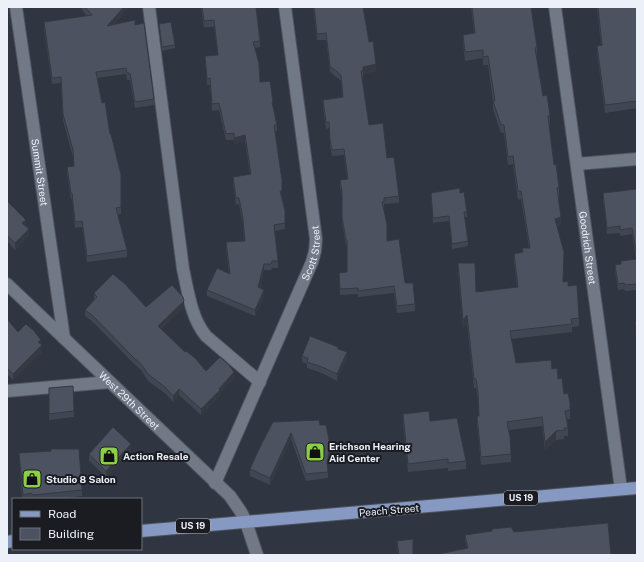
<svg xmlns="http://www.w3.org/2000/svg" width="644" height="562" font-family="'Public Sans',sans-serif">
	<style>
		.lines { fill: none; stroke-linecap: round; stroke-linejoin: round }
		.minor-casing { stroke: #4e535e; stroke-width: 14 }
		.major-casing { stroke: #4e535e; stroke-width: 14 }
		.minor { stroke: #717886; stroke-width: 12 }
		.major { stroke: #8599c3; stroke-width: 12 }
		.wall { fill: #414752 }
		.shaded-wall { fill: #353942 }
		.building { fill: #4c525f; stroke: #353942 }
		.labels { text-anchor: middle; stroke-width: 4; stroke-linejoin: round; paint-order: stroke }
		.shield { fill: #1a1c22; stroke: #adb0b8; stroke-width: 1 }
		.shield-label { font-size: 9px; font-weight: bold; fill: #ecf0f8 }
		.street-label { font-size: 10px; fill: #ecf0f8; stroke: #1a1c22 }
		.poi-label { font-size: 10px; font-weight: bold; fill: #ecf0f8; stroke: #1a1c22; text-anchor: start }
	</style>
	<rect width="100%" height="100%" fill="#2f3541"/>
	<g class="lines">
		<defs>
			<g id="minor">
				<path id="s1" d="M 16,7 L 64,338"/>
				<path d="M 149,7 L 183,269 C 188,291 191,318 206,336 L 260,382"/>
				<path id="s2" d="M 555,7 L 621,489"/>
				<path d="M 577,164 L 637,159"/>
				<path id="s3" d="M 7,284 L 230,496 L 241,512 L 246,522 L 257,555"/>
				<path d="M 7,391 L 110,382"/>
				<path id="s4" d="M 215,483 L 312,262 L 315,251 L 316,239 L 285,7"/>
			</g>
			<path id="major" d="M 141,531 L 637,488
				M 7,542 L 13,541"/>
		</defs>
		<!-- minor casing -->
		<use href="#minor" class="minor-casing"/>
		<!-- major casing -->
		<use href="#major" class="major-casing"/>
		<!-- minor -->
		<use href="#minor" class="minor"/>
		<!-- major -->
		<use href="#major" class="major"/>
	</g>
	<!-- wall -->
	<path class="wall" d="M 80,7 L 129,7 L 114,24 L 135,25 L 154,99 L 154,105 L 135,108 L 130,80 L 127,80 L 126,74 L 97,78 L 102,103 L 121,175 L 121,214 L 118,214 L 127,250 L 127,257 L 87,262 L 82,227 L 75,228 L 72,199 L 71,199 L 67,173 L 67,167 L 74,166 L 73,157 L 63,120 L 61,83 L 52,84 L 44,29 L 44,22 L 87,16 Z
		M 201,7 L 256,7 L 260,41 L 260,47 L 255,48 L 260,82 L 273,101 L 273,107 L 277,125 L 277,131 L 275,131 L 282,197 L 285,211 L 285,229 L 275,231 L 278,261 L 278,268 L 272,268 L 271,270 L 264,270 L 260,288 L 264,297 L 255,316 L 207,296 L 207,290 L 229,274 L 226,248 L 226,242 L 244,241 L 243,225 L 239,204 L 236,205 L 233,184 L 233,177 L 250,174 L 245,142 L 234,144 L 234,140 L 226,140 L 219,110 L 212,111 L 210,85 L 207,85 L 205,62 L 205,56 L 218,55 L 214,27 L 204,27 Z
		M 313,7 L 363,7 L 369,42 L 376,71 L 363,74 L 363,77 L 362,77 L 369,125 L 387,158 L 399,196 L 399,203 L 384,204 L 384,208 L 383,208 L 387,241 L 405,283 L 415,304 L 415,311 L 397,313 L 394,293 L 358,297 L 358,294 L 340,295 L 339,273 L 347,272 L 347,246 L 346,246 L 342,223 L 342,197 L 340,187 L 340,180 L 347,179 L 344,155 L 332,156 L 330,146 L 329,128 L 326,129 L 323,107 L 323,100 L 342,97 L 341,81 L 330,72 L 326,40 L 317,40 Z
		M 471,7 L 531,7 L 537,47 L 537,56 L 536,56 L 543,96 L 550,115 L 550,124 L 549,124 L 554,165 L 559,187 L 559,196 L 558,196 L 561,225 L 557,227 L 564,260 L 563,282 L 568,286 L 579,318 L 579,326 L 572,327 L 572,332 L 511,339 L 516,363 L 552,369 L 558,379 L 564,394 L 570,402 L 570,419 L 567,419 L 568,428 L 568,436 L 564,436 L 564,439 L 556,440 L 545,450 L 542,426 L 509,430 L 511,454 L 511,462 L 481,465 L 477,424 L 477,416 L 479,416 L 478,401 L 476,388 L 474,388 L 467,324 L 463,328 L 458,272 L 458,263 L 476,292 L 517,287 L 514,262 L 514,254 L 522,253 L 522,248 L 529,248 L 521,199 L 518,200 L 513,164 L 508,165 L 504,133 L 501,133 L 493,109 L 493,101 L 488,65 L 483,65 L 483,58 L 465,61 L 463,43 L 463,35 L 474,33 Z
		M 594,7 L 637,7 L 637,108 L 605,113 L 597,53 L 597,46 L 601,45 L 597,8 L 594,8 Z
		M 159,24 L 175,45 L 175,48 L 162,51 Z
		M 637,189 L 637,290 L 625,291 L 624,289 L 618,290 L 615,271 L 615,265 L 621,264 L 636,259 L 632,234 L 620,236 L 620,233 L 607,234 L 603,199 L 603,193 Z
		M 431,193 L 460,193 L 467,212 L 467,217 L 465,217 L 468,241 L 468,246 L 452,249 L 449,221 L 433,223 Z
		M 7,201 L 25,226 L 29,236 L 15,250 L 7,241 Z
		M 94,293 L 146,307 L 184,307 L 161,329 L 185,352 L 206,371 L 234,378 L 220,393 L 220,396 L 201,415 L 179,395 L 173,402 L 166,394 L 148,381 L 141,370 L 133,363 L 93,322 L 85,316 L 85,310 L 94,300 Z
		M 7,319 L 18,332 L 41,344 L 42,352 L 13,380 L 7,374 Z
		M 635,321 L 637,321 L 637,350 L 635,327 Z
		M 338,349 L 347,359 L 337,381 L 322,373 L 307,368 L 307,364 L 302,362 L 302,356 Z
		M 73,386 L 74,417 L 49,420 L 49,388 Z
		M 403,414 L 466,461 L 466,469 L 448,471 L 448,468 L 408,472 L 403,422 Z
		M 273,422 L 320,425 L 330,452 L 328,467 L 328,478 L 306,481 L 291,439 L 270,485 L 250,476 L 250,469 Z
		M 131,450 L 106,477 L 89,461 L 89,454 Z
		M 19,453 L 82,490 L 82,496 L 58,499 L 22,499 Z
		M 514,532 L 467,548 L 465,541 L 465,535 Z
		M 397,541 L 413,555 L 398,555 L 397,547 Z"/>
	<!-- shaded-wall -->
	<path class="shaded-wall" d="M 124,7 L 129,7 L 107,32 L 107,26 Z
		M 376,64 L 376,71 L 363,74 L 363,67 Z
		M 8,105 L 8,112 L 7,113 L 7,106 Z
		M 245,135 L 245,142 L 234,144 L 234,138 Z
		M 280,191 L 282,191 L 282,197 L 280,197 Z
		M 561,217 L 561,225 L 555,228 L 555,219 Z
		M 26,220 L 26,226 L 22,223 Z
		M 29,229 L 29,236 L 15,250 L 15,243 Z
		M 264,264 L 264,270 L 258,294 L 258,287 Z
		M 264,290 L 264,297 L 255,316 L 255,310 Z
		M 184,301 L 184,307 L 158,332 L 158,326 Z
		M 467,315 L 467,324 L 463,328 L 463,320 Z
		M 41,340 L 42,352 L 13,380 L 13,374 Z
		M 347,352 L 347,359 L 337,381 L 337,374 Z
		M 234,372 L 234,378 L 220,393 L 220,396 L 201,415 L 201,409 L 219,389 Z
		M 179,389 L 179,395 L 173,402 L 173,396 Z
		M 556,431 L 556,440 L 545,450 L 545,442 Z
		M 291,433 L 291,439 L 270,485 L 270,478 Z
		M 131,444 L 131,450 L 106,477 L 106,471 Z
		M 330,445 L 330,452 L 327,469 L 327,463 Z"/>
	<!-- building -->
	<path class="building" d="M 85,7 L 124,7 L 107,26 L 135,20 L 135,25 L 144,23 L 154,99 L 135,102 L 130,73 L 127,73 L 126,68 L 96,72 L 102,103 L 105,102 L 110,134 L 111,134 L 121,175 L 121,207 L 116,208 L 127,250 L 87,256 L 82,221 L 75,222 L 72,193 L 71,193 L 67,167 L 74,166 L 73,150 L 63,114 L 61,77 L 52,78 L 44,22 L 92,15 Z
		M 202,7 L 256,7 L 260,41 L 253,42 L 259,63 L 260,82 L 270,81 L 273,101 L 272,102 L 277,125 L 274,125 L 282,180 L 282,191 L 280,191 L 285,211 L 285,223 L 274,225 L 278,261 L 272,261 L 271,264 L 264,264 L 258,287 L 264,290 L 255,310 L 207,290 L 217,268 L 230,274 L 226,242 L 245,241 L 243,219 L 239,198 L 236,198 L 233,177 L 251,174 L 245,135 L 234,138 L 234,133 L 226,134 L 219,103 L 212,104 L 210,78 L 207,79 L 205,56 L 218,55 L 214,20 L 204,21 Z
		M 314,7 L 363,7 L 369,42 L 373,41 L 376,64 L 363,67 L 363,71 L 361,71 L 369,125 L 383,123 L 387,158 L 394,157 L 399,196 L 384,198 L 384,202 L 382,202 L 387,224 L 387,241 L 399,239 L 405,283 L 413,283 L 415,304 L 397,306 L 394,286 L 358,291 L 358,288 L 340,289 L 339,273 L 347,272 L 347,240 L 346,240 L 342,217 L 342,191 L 340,180 L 348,179 L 344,149 L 332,150 L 330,140 L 329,122 L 326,122 L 323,100 L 343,97 L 341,75 L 330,66 L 326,33 L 317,34 Z
		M 472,7 L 531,7 L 537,47 L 535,48 L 543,96 L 547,95 L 550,115 L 548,116 L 554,165 L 556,164 L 559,187 L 557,188 L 561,217 L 555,219 L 564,252 L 563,282 L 568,281 L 568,286 L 577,285 L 579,318 L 571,319 L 572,324 L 510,331 L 516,363 L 551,360 L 552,369 L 557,368 L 558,379 L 562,378 L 564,394 L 568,393 L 570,402 L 570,410 L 565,411 L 568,428 L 564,428 L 564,430 L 556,431 L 545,442 L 542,417 L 507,422 L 510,437 L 511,454 L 481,457 L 477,416 L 479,416 L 478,393 L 476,379 L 474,379 L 467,315 L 463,320 L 458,263 L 475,263 L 476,292 L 518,287 L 514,254 L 523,252 L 522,248 L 530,248 L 521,191 L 518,191 L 513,156 L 508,157 L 504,125 L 501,125 L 493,101 L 495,101 L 488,56 L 483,57 L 483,50 L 465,52 L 463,35 L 475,33 Z
		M 598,7 L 637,7 L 637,101 L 605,105 L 597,46 L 602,45 Z
		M 171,22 L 175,45 L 162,47 L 159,24 Z
		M 460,188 L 460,193 L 464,192 L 467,212 L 464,212 L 468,241 L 452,244 L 449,216 L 433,218 L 431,193 Z
		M 637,189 L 637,257 L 632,228 L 620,230 L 620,226 L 607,228 L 603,193 Z
		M 7,201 L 26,220 L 22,223 L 29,229 L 15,243 L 7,235 Z
		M 637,259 L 637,284 L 625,285 L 624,283 L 618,284 L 615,265 L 621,264 L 621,261 Z
		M 113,274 L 125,284 L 146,307 L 172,285 L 183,297 L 184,301 L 158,326 L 185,352 L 186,351 L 195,358 L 206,371 L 220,357 L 229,365 L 234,372 L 219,389 L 220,390 L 201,409 L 179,389 L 173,396 L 166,388 L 148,374 L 141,364 L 133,357 L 93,316 L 85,310 L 97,297 L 94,293 Z
		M 7,319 L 18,332 L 26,324 L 34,331 L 41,340 L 38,342 L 42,345 L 13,374 L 7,368 Z
		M 635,321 L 637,321 L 637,343 Z
		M 310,336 L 338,347 L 338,349 L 347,352 L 337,374 L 322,367 L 307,362 L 308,358 L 302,356 Z
		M 73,386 L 74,411 L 49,414 L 49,388 Z
		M 636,396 L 637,396 L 637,414 Z
		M 429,411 L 430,421 L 457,418 L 466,461 L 448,463 L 448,459 L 408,464 L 403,414 Z
		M 319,420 L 320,425 L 326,425 L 330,445 L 327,463 L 328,472 L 306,474 L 291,433 L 270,478 L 250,469 L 261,445 L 273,422 Z
		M 113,427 L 131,444 L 106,471 L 89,454 Z
		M 51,449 L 79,449 L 82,490 L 33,495 L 31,493 L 23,495 L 19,453 L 51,451 Z
		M 608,523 L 611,555 L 434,555 L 468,548 L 465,535 L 492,531 L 492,529 L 511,527 L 514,532 Z
		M 413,539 L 413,555 L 399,555 L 397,541 Z"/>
	<!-- icons -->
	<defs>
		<symbol id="shop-square" viewBox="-11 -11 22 22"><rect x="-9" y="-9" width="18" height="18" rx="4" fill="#8cce45" stroke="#1a1c22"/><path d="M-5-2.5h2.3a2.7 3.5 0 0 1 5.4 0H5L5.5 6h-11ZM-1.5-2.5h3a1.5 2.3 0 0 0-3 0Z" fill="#111"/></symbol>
	</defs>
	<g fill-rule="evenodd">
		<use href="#shop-square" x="304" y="441" width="22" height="22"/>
		<use href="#shop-square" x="98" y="445" width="22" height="22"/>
		<use href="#shop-square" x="21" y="468" width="22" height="22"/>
	</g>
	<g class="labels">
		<!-- shield labels -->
		<g class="shield">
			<rect x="504" y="491" width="34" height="14" rx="3"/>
			<rect x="176" y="519" width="34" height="14" rx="3"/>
		</g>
		<g class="shield-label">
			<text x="521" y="501">US 19</text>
			<text x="193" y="529">US 19</text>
		</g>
		<!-- street labels -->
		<g class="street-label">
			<text dy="4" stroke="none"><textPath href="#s1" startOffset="167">Summit Street</textPath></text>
			<text dy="4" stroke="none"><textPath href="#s2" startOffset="243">Goodrich Street</textPath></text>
			<text dy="4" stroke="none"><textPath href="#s4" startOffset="250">Scott Street</textPath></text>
			<text dy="4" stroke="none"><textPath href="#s3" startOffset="169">West 29th Street</textPath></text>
			<text transform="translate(389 510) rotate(-5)" y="4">Peach Street</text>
		</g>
		<!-- poi labels -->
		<g class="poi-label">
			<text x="329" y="450">Erichson Hearing<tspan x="329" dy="12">Aid Center</tspan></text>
			<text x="123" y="460">Action Resale</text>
			<text x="46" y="483">Studio 8 Salon</text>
		</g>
	</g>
	<!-- border -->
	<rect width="644" height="562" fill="none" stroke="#ecf0f8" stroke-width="16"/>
	<!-- legend -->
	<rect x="12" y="498" width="130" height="52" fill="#1a1c22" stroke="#6e7178"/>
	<rect x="20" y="511" width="20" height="6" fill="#8599c3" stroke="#6e7178"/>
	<text x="48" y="518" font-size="12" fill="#ecf0f8">Road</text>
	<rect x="20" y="528" width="20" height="12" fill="#4c525f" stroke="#6e7178"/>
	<text x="48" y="538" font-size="12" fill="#ecf0f8">Building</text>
</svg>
